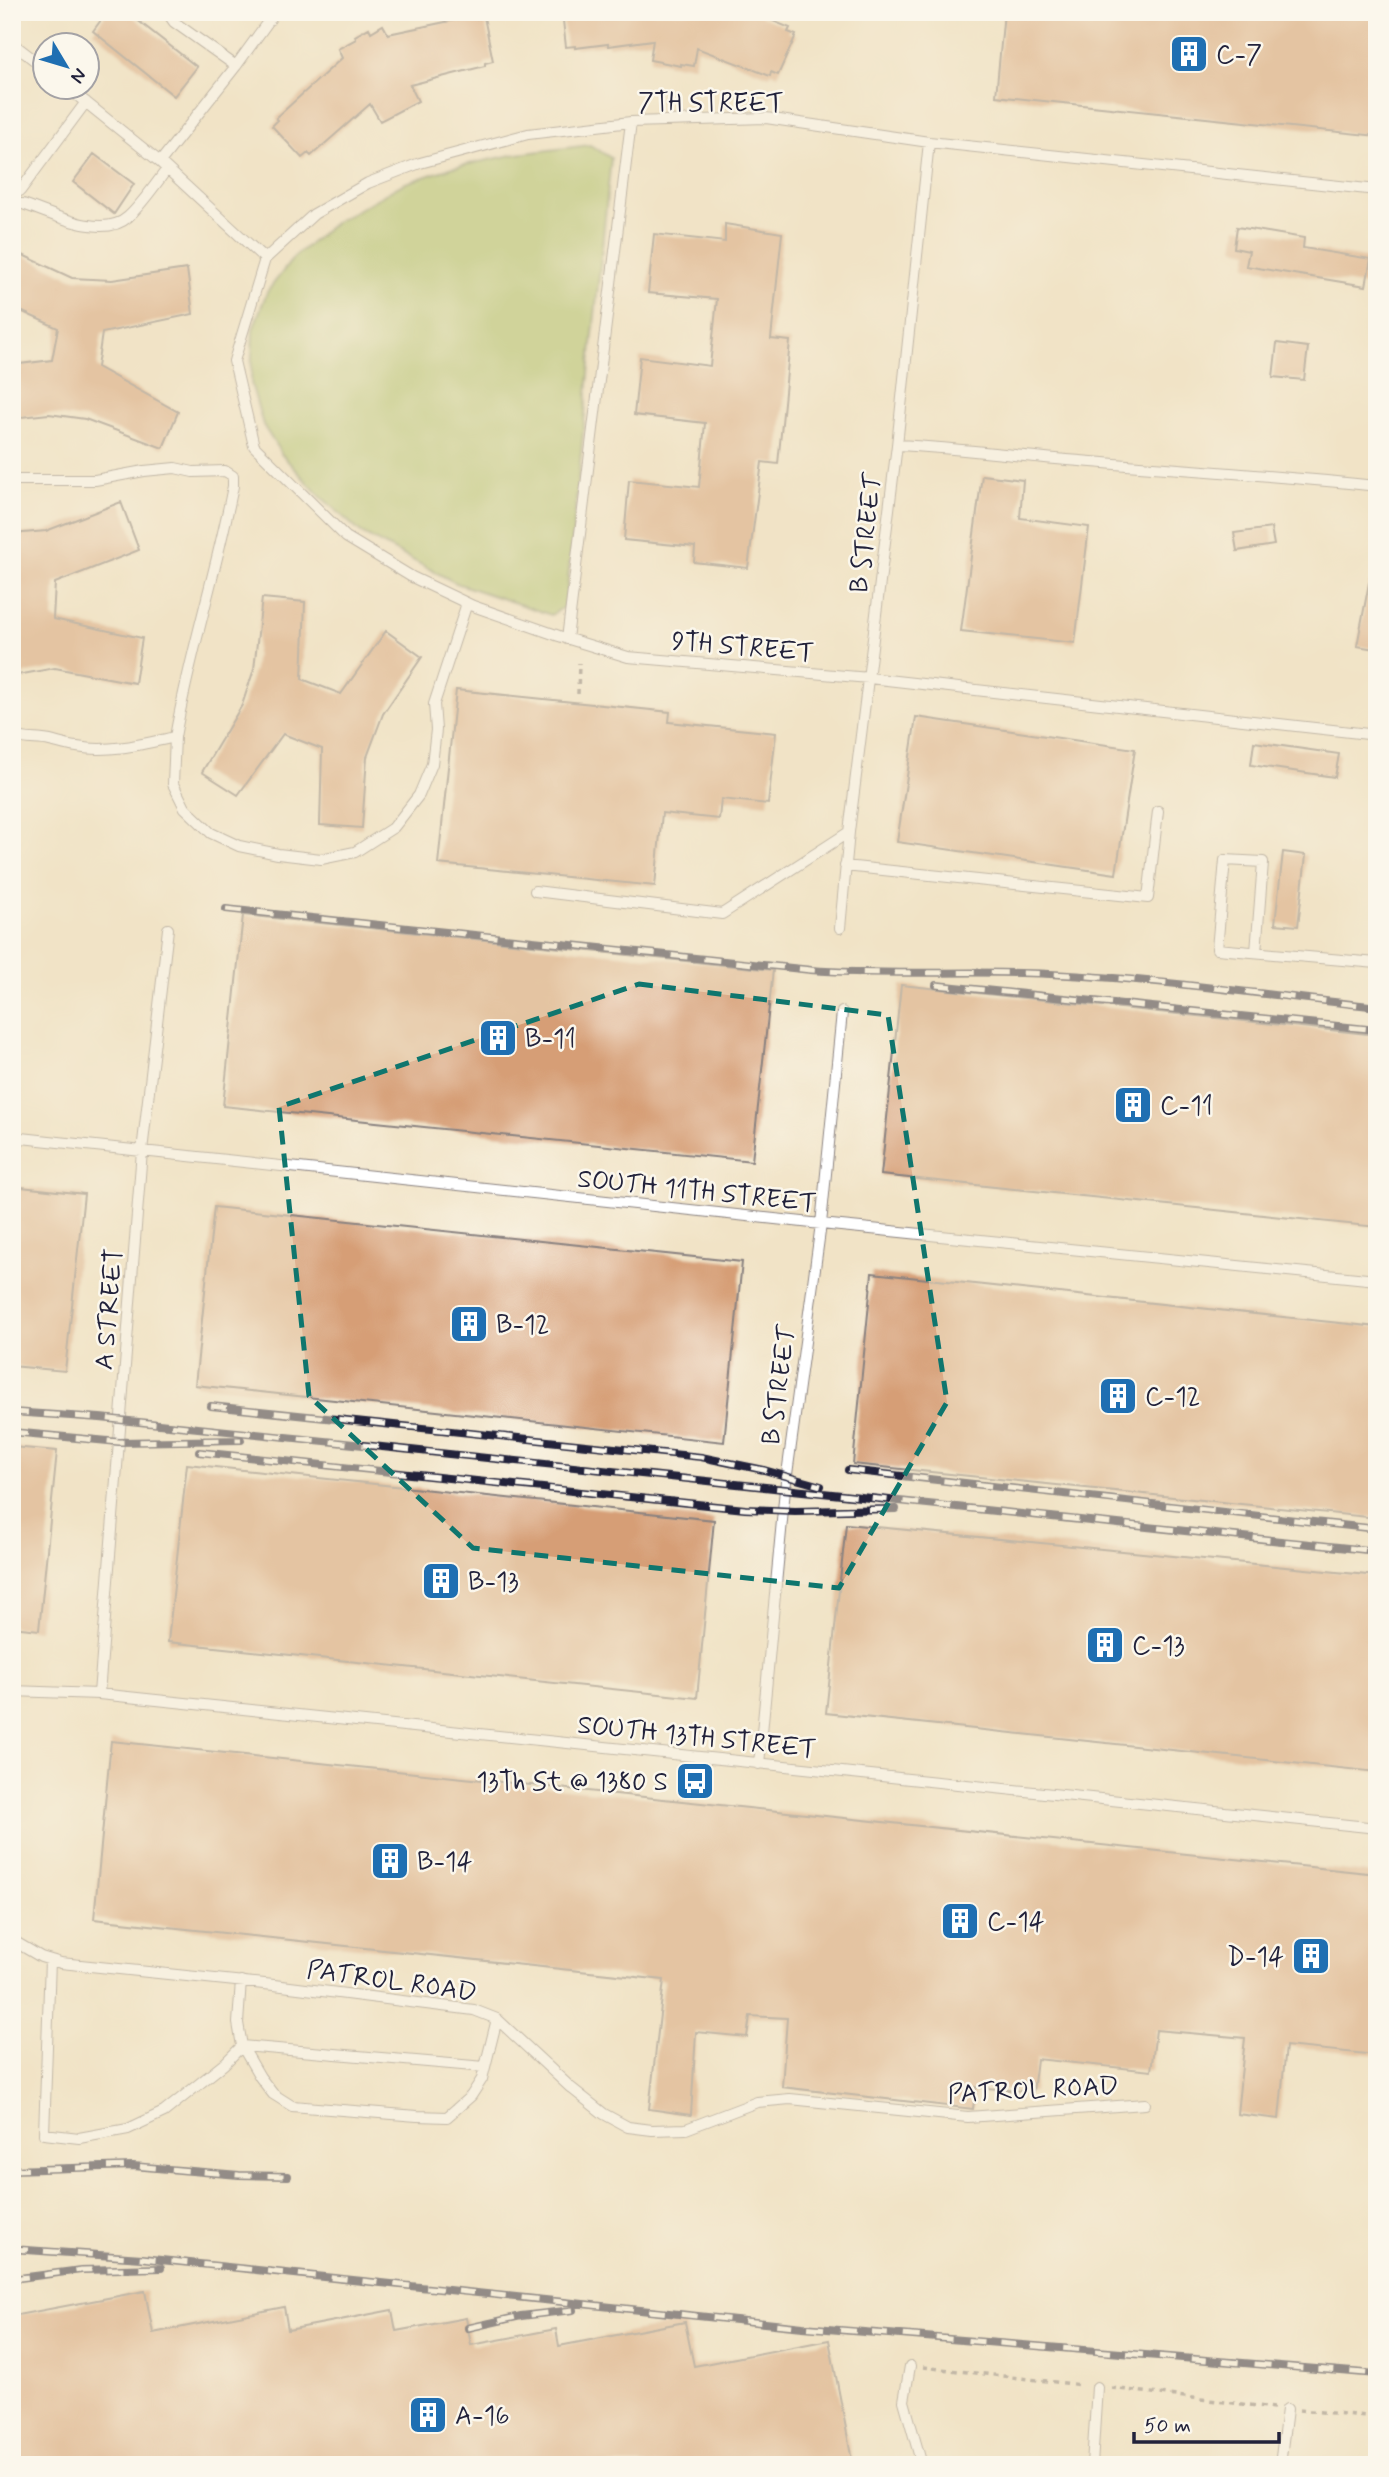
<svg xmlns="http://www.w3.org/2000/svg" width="1389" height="2477" font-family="Mynerve,sans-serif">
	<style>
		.green { fill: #a8bf65; stroke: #657050; stroke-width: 2 }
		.building { fill: #d69e76 }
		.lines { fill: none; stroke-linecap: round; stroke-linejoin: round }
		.service-casing { stroke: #8a8280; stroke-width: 12 }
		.path { stroke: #8a8280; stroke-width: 3.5; stroke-dasharray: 5 5; stroke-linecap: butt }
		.service { stroke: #fff; stroke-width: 10 }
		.rail-casing { stroke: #22223b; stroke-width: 8 }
		.rail { stroke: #fbf7ec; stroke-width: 5; stroke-dasharray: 16; stroke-linecap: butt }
		.marked { fill: none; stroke: #0f766e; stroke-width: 5; stroke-dasharray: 14 9; stroke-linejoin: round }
		.labels { text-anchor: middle; stroke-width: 5; stroke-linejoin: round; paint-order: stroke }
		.poi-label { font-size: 26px; fill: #22223b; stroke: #fbf7ec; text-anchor: start }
		.street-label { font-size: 26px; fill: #22223b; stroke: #fbf7ec }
	</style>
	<rect width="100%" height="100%" fill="#fbf7ec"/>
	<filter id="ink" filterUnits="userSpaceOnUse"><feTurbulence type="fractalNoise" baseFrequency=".0143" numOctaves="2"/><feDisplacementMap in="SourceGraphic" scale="14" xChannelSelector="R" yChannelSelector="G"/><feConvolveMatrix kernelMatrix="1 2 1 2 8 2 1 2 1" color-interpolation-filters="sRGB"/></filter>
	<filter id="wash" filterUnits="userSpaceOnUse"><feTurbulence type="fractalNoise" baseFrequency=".00686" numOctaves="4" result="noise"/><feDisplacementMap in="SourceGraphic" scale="28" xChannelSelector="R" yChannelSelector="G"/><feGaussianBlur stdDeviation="1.57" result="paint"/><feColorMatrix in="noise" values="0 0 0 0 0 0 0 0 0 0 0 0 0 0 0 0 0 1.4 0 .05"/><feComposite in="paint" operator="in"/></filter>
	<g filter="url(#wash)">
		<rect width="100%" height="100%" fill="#f1e3c6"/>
		<!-- green -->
		<path class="green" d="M 590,145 L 611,158 L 567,590 L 564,607 L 551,615 L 456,583 L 361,533 L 318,494 L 282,455 L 263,425 L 251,383 L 253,329 L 267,292 L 294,257 L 334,223 L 403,184 L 450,168 L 517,154 Z"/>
		<g id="blocks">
			<!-- building -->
			<path class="building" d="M 107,12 L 127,12 L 197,67 L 174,96 L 93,31 Z
				M 562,12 L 751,12 L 790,28 L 788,32 L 796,35 L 778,75 L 771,72 L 770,76 L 697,48 L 694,66 L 681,64 L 681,66 L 650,60 L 653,40 L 608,46 L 608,44 L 575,48 L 575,46 L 566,47 Z
				M 1004,12 L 1377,12 L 1377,136 L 996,96 Z
				M 474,16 L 475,19 L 484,17 L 493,61 L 485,63 L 485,66 L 410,85 L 418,101 L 380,121 L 370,104 L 311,156 L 308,153 L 302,158 L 272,126 L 278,120 L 276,118 L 342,58 L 338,49 L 356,39 L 355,36 L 369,28 L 371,32 L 383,25 L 388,34 Z
				M 94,154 L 134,184 L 114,214 L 73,182 Z
				M 725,224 L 782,233 L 771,339 L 790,341 L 778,464 L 762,462 L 748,568 L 694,562 L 695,547 L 624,540 L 629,480 L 699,487 L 705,423 L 634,415 L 640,357 L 710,366 L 717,299 L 648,293 L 654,234 L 725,242 Z
				M 1237,227 L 1304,238 L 1303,248 L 1371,259 L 1366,286 L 1246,266 L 1249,251 L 1234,248 Z
				M 12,250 L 72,278 L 112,280 L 187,269 L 193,314 L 102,333 L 97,367 L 178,412 L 163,448 L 85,419 L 49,414 L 12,418 L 12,365 L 52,360 L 58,328 L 12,307 Z
				M 1277,343 L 1308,347 L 1304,380 L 1273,377 Z
				M 982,475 L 1023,480 L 1020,518 L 1089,527 L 1075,643 L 961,631 Z
				M 121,502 L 139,550 L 55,583 L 53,619 L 142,638 L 135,683 L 55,668 L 12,676 L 12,534 L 46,531 Z
				M 1271,528 L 1274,545 L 1237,551 L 1234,533 Z
				M 1369,583 L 1377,584 L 1375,649 L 1357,646 Z
				M 262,598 L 305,602 L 302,679 L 341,694 L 386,631 L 422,657 L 383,714 L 367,757 L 362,828 L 320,825 L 322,749 L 283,734 L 238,795 L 202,772 L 242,705 L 254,669 Z
				M 456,690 L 670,712 L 669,722 L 776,733 L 768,804 L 721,799 L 719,819 L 662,813 L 655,886 L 438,864 Z
				M 916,717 L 1135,749 L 1116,874 L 897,842 Z
				M 1254,742 L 1339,754 L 1335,777 L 1251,765 Z
				M 1283,852 L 1306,855 L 1298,926 L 1275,924 Z
				M 243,915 L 773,970 L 752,1161 L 223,1106 Z
				M 901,985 L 1377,1035 L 1377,1227 L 881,1175 Z
				M 12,1186 L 84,1194 L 65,1371 L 12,1366 Z
				M 214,1207 L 742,1262 L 724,1442 L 195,1385 Z
				M 872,1273 L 1377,1327 L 1377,1518 L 853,1464 Z
				M 12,1447 L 57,1451 L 39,1630 L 12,1627 Z
				M 187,1464 L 714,1520 L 697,1698 L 168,1642 Z
				M 846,1524 L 1377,1576 L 1377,1772 L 826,1713 Z
				M 111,1741 L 1377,1874 L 1377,2055 L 1286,2046 L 1279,2119 L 1237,2114 L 1245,2038 L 1156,2030 L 1151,2071 L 1037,2059 L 1033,2092 L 976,2087 L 973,2109 L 782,2087 L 787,2018 L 750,2016 L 747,2037 L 696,2032 L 691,2115 L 649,2109 L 664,1980 L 94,1919 Z
				M 145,2291 L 153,2333 L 284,2307 L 288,2330 L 392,2310 L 396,2331 L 466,2318 L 471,2345 L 556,2329 L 559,2346 L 685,2322 L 694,2366 L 829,2340 L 853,2465 L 12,2465 L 12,2316 Z"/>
		</g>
	</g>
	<g filter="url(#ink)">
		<use href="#blocks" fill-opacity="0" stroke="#8a8280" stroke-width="2"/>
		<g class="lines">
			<defs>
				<path id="service" d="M 167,12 L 174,22 L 236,66
					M 12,43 L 46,69
					M 68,88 L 160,162 L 265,259
					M 160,162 L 236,66 L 275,12
					M 1377,190 L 929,142 L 766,118 L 631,122 L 528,134 L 420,163 L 368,183 L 314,214 L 265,259 L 234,361 L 254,446 L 346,537 L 412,577 L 473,606 L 559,636 L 628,657 L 869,678 L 1377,735
					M 20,191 L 86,102
					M 12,204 L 23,204 C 50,213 103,240 128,217 C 143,203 155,185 167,169
					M 897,445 C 954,448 1010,455 1067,460 C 1171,469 1274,475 1377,486
					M 12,480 L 95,480 L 144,471 L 175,468 L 193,472 L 225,471 L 233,476 L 233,486 C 217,570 190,652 175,737
					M 567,639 L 631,122
					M 12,735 C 27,741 35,738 50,741 C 59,743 67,746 77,747 C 109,753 143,744 175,737 L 173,784 L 185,808 L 211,833 L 239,846 L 278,854 L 321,859 L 355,852 L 394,827 L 419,795 L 432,764 L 436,730 L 434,704 L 467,603
					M 845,866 L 1148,898 L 1158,811
					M 535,891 L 722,914 L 849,832
					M 840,928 L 849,832 L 897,445 L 929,142
					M 1256,952 L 1263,862 L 1225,860 L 1217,949 L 1377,963
					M 12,1137 L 821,1224 L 1377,1280
					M 12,1691 L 99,1694 L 1377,1828
					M 99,1694 L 142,1151 L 168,929
					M 759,1764 L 785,1489 L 821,1224 L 842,1012
					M 12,1940 L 41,1957 L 61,1963 L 274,1985 L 474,2010 L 497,2019 L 570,2087 L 604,2114 L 628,2127 L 652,2130 L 686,2129 L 757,2102 L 790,2099 L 968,2117 L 1145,2104
					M 50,1960 L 44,2134 L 79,2138 L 128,2129 L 164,2112 L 224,2064 L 242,2046 L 485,2067
					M 241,1981 L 238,2023 L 242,2046 L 260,2077 L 273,2094 L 292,2106 L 417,2116 L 447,2117 L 471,2096 L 482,2079 L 497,2019
					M 910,2366 L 904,2401 L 922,2465
					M 1092,2465 L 1097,2387
					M 1280,2465 L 1287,2409"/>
			</defs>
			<!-- service casing -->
			<use href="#service" class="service-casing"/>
			<!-- path -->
			<path class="path" d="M 578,694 L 579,663
				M 923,2367 L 1082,2385
				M 1111,2388 L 1274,2408
				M 1299,2410 L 1377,2417"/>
			<!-- service -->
			<use href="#service" class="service"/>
			<defs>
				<path id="rail" d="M 226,909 L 811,970 C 891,976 970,970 1050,974 C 1159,979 1268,995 1377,1007
					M 936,985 L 1377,1030
					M 211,1406 L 701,1457 L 764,1470 L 821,1486
					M 12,1412 L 100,1418 L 325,1441 L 1377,1551
					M 12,1432 L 119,1442 L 241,1440
					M 199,1452 L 745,1509 L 795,1511 L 896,1509
					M 848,1470 L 1377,1529
					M 12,2170 L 133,2166 L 239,2175 L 288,2176
					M 12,2249 L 142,2258 L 803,2327 L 1377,2374
					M 12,2279 L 81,2270 L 161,2268
					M 468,2328 L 521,2316 L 573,2310"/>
			</defs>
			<!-- rail casing -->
			<use href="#rail" class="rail-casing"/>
			<!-- rail -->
			<use href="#rail" class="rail"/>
		</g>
	</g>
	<!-- marked area -->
	<path d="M0 0H1389V2477H0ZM 639,984 L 888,1015 L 947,1402 L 839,1588 L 473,1548 L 309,1396 L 279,1107 Z" fill="#f1e3c6" fill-opacity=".55" fill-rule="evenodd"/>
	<path class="marked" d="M 639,984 L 888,1015 L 947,1402 L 839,1588 L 473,1548 L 309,1396 L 279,1107 Z"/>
	<!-- icons -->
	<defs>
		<symbol id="building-square" viewBox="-11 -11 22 22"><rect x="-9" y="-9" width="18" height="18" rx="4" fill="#1f6fb2" stroke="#fbf7ec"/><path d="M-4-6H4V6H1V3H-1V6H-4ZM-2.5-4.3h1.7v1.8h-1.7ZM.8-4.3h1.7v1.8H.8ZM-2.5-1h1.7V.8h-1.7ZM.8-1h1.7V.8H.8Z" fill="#fff"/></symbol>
		<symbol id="bus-square" viewBox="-11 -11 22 22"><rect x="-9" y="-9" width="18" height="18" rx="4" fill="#1f6fb2" stroke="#fbf7ec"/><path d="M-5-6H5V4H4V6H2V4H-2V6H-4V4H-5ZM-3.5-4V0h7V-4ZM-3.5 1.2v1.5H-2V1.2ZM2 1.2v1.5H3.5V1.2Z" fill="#fff"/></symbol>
	</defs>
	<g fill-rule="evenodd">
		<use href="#building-square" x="1167" y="32" width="44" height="44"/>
		<use href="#building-square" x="476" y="1016" width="44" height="44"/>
		<use href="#building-square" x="1111" y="1083" width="44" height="44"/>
		<use href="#building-square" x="447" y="1302" width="44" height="44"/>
		<use href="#building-square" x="1096" y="1374" width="44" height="44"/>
		<use href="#building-square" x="419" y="1559" width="44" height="44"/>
		<use href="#building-square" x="1083" y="1623" width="44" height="44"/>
		<use href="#bus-square" x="673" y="1759" width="44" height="44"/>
		<use href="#building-square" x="368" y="1839" width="44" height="44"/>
		<use href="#building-square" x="938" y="1899" width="44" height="44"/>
		<use href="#building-square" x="1289" y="1934" width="44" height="44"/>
		<use href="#building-square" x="406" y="2393" width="44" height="44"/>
	</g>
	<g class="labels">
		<!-- poi labels -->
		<g class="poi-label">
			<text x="1216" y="63">C-7</text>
			<text x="525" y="1047">B-11</text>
			<text x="1160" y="1114">C-11</text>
			<text x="496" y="1333">B-12</text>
			<text x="1145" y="1405">C-12</text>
			<text x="468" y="1590">B-13</text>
			<text x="1132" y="1654">C-13</text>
			<text x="668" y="1790" text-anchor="end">13Th St @ 1380 S</text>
			<text x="417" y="1870">B-14</text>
			<text x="987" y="1930">C-14</text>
			<text x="1284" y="1965" text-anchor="end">D-14</text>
			<text x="455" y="2424">A-16</text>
		</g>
		<!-- street labels -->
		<g class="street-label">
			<text x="711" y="111">7TH STREET</text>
			<text transform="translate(865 533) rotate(-83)" y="9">B STREET</text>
			<text transform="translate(743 646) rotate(5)" y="9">9TH STREET</text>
			<text transform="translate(697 1190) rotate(6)" y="9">SOUTH 11TH STREET</text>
			<text transform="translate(108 1309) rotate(-85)" y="9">A STREET</text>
			<text transform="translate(778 1385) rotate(-82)" y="9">B STREET</text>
			<text transform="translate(697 1736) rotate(6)" y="9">SOUTH 13TH STREET</text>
			<text transform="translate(392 1980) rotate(8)" y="9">PATROL ROAD</text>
			<text transform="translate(1033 2089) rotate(-3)" y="9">PATROL ROAD</text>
		</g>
	</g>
	<!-- margin -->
	<rect width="1389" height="2477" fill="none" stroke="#fbf7ec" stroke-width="42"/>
	<!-- north arrow -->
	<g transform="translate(66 66) rotate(128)"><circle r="33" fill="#fbf7ec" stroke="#a4a2a5" stroke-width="2"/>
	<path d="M0-5L12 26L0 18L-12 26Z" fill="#1f6fb2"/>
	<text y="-10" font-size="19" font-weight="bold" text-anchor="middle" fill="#22223b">N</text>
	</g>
	<!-- scale -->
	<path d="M1134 2432v10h145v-10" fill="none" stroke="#22223b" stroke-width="3.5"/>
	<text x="1144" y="2432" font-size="21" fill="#22223b" stroke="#fbf7ec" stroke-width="5" paint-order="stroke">50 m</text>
</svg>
